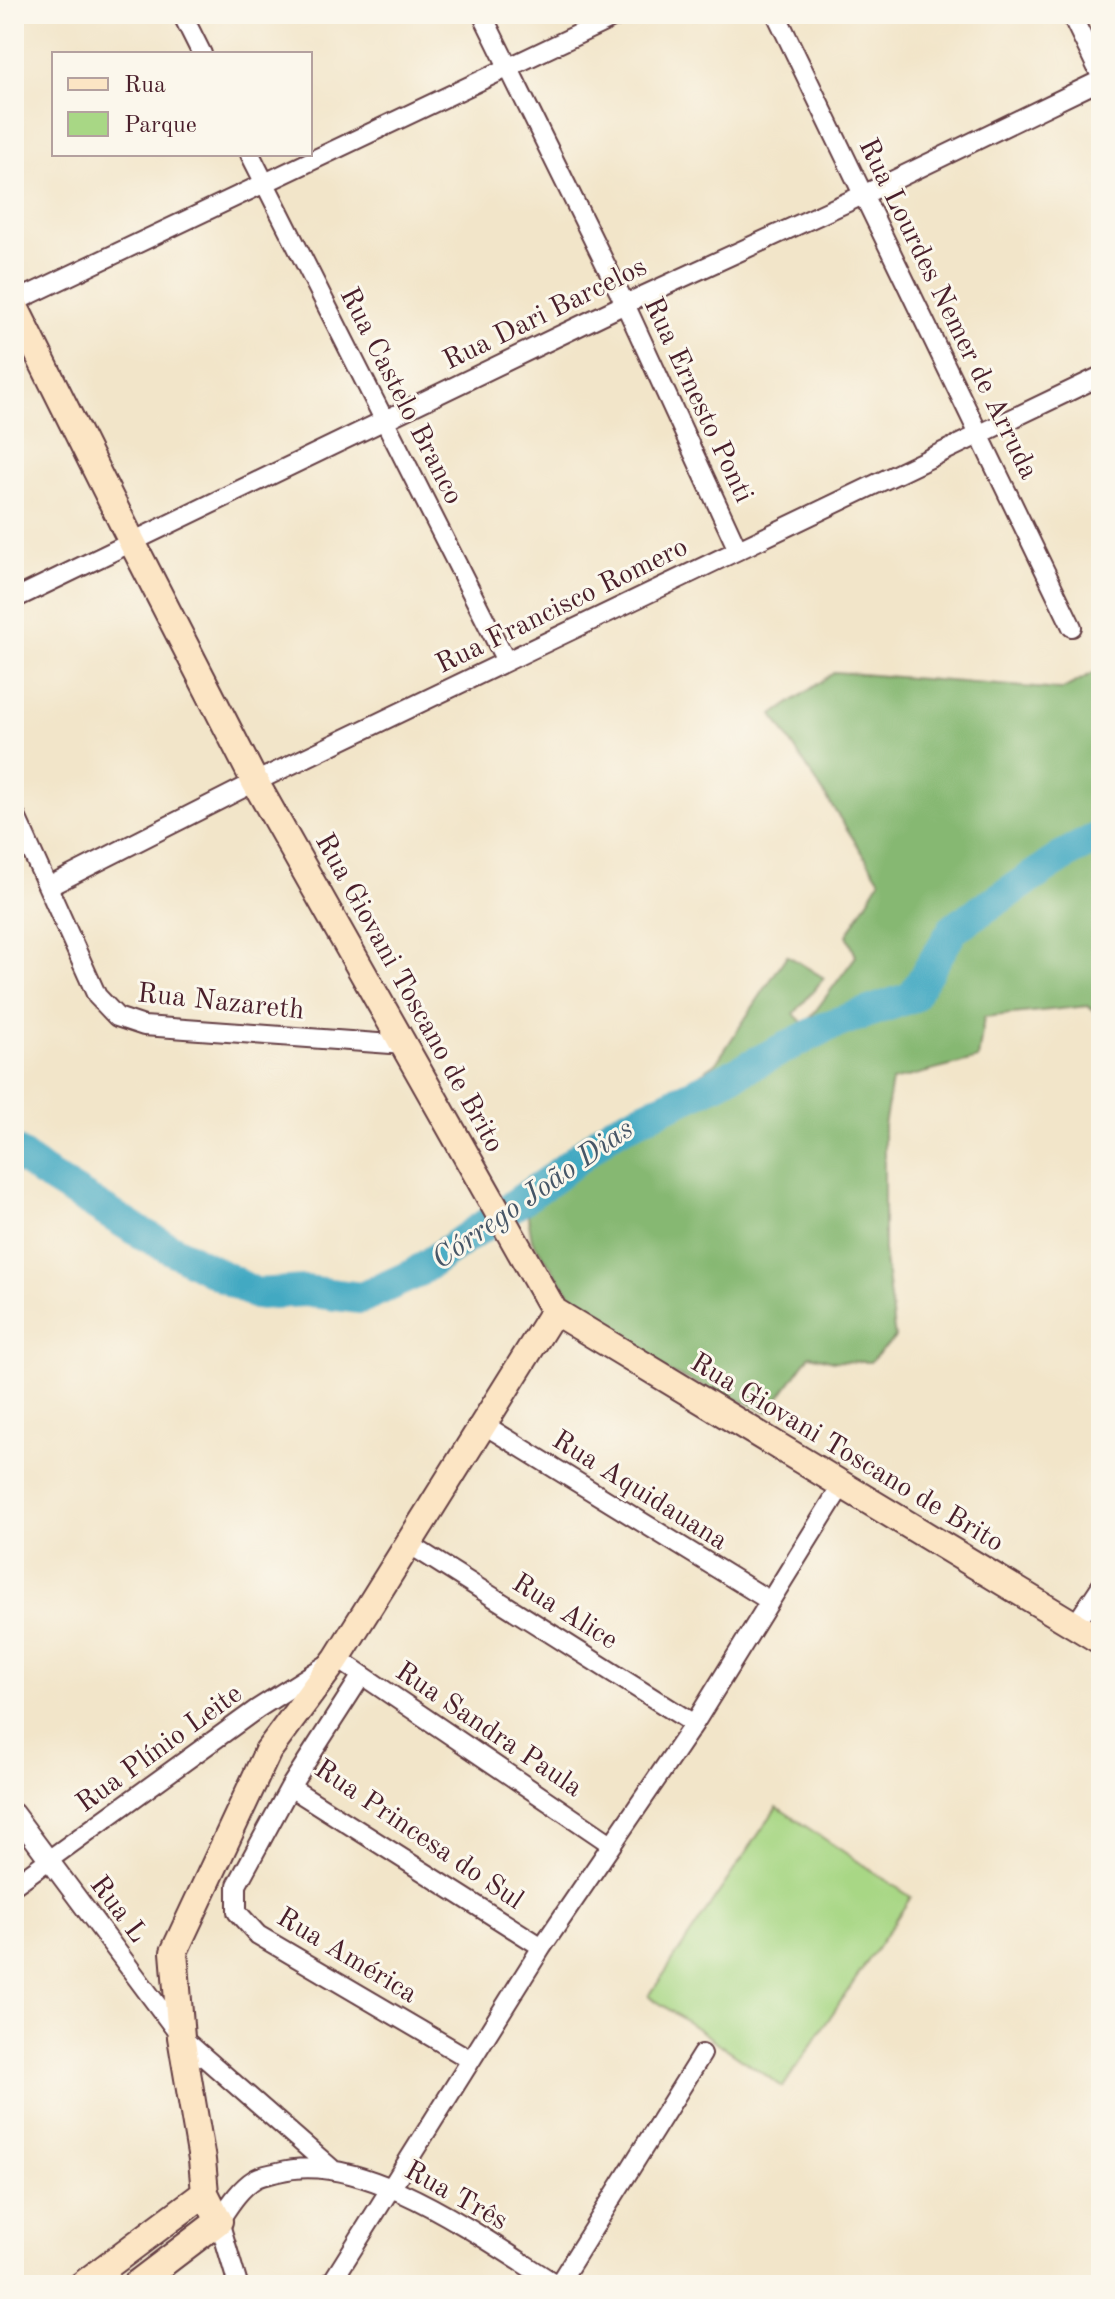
<svg xmlns="http://www.w3.org/2000/svg" width="1115" height="2299" font-family="'Old Standard TT',serif">
	<style>
		.green { fill: #a8d785; stroke: #797b58; stroke-width: 2 }
		.forest { fill: #86b872; stroke: #686c4e; stroke-width: 2 }
		.lines { fill: none; stroke-linecap: round; stroke-linejoin: round }
		.river { stroke: #42a9c2; stroke-width: 32 }
		.street-casing { stroke: #633d43; stroke-width: 22 }
		.secondary-casing { stroke: #633d43; stroke-width: 30 }
		.street { stroke: #fff; stroke-width: 18 }
		.secondary { stroke: #fce5c4; stroke-width: 26 }
		.labels { text-anchor: middle; stroke-width: 6; stroke-linejoin: round; paint-order: stroke }
		.street-label { font-size: 28px; fill: #4a1f2b; stroke: #fbf7ec }
		.water-label { font-size: 30px; font-style: italic; fill: #475667; stroke: #fbf7ec }
	</style>
	<rect width="100%" height="100%" fill="#fbf7ec"/>
	<filter id="ink" filterUnits="userSpaceOnUse"><feTurbulence type="fractalNoise" baseFrequency=".0125" numOctaves="2"/><feDisplacementMap in="SourceGraphic" scale="16" xChannelSelector="R" yChannelSelector="G"/><feConvolveMatrix kernelMatrix="1 2 1 2 8 2 1 2 1" color-interpolation-filters="sRGB"/></filter>
	<filter id="wash" filterUnits="userSpaceOnUse"><feTurbulence type="fractalNoise" baseFrequency=".006" numOctaves="4" result="noise"/><feDisplacementMap in="SourceGraphic" scale="32" xChannelSelector="R" yChannelSelector="G"/><feGaussianBlur stdDeviation="1.8" result="paint"/><feColorMatrix in="noise" values="0 0 0 0 0 0 0 0 0 0 0 0 0 0 0 0 0 1.4 0 .05"/><feComposite in="paint" operator="in"/></filter>
	<g filter="url(#wash)">
		<rect width="100%" height="100%" fill="#f2e5c9"/>
		<!-- green -->
		<path class="green" d="M 777,1807 L 911,1897 L 783,2087 L 649,1996 Z"/>
		<!-- forest -->
		<path class="forest" d="M 1101,669 L 1101,1017 L 1088,1006 L 984,1017 L 978,1059 L 892,1081 L 884,1125 L 884,1251 L 895,1338 L 870,1362 L 834,1361 L 810,1355 L 769,1412 L 631,1357 L 568,1291 L 532,1240 L 524,1194 L 543,1172 L 584,1139 L 666,1097 L 716,1063 L 787,955 L 824,978 L 794,1014 L 805,1025 L 856,956 L 847,935 L 880,880 L 773,715 L 835,672 L 1061,690 Z"/>
		<g class="lines">
			<!-- river -->
			<path class="river" d="M 14,1151 L 43,1173 L 141,1233 L 256,1294 L 305,1291 L 361,1298 L 414,1274 L 553,1178 L 612,1131 L 712,1085 L 828,1026 L 912,997 L 954,928 L 1070,852 L 1101,836"/>
		</g>
	</g>
	<g filter="url(#ink)">
		<g class="lines">
			<defs>
				<path id="street" d="M 182,14 L 202,54
					M 482,14 L 625,304 L 738,550
					M 776,14 L 1072,627
					M 1071,14 L 1101,76
					M 250,154 L 506,661
					M 14,302 L 621,14
					M 14,599 L 625,304 L 865,194 L 1101,80
					M 14,812 L 97,996 L 117,1017 L 144,1026 L 405,1045
					M 48,887 L 255,782 L 1101,376
					M 483,1424 L 770,1601
					M 409,1544 L 694,1724
					M 1075,1625 L 1101,1586
					M 362,1675 L 290,1787 L 542,1947
					M 290,1787 L 237,1885 L 237,1912 L 258,1935 L 471,2060
					M 14,1813 L 181,2037 L 331,2168
					M 14,1885 L 257,1709 L 337,1658 L 611,1844
					M 14,2281 L 17,2285
					M 238,2285 L 219,2221 C 229,2206 239,2189 255,2179 C 261,2175 271,2174 278,2172 C 364,2148 486,2241 557,2285
					M 330,2285 L 542,1947 L 694,1724 L 842,1485
					M 558,2285 L 702,2054"/>
				<path id="secondary" d="M 14,305 L 132,542 L 255,782 L 554,1311 L 1101,1641
					M 82,2285 L 205,2193
					M 135,2285 L 219,2221 L 205,2193 L 202,2160 L 181,2037 L 174,1952 L 268,1751 L 337,1658 L 554,1311"/>
			</defs>
			<!-- street casing -->
			<use href="#street" class="street-casing"/>
			<!-- secondary casing -->
			<use href="#secondary" class="secondary-casing"/>
			<!-- street -->
			<use href="#street" class="street"/>
			<!-- secondary -->
			<use href="#secondary" class="secondary"/>
		</g>
	</g>
	<g class="labels">
		<!-- street labels -->
		<g class="street-label">
			<text transform="translate(950 308) rotate(64)" y="10">Rua Lourdes Nemer de Arruda</text>
			<text transform="translate(544 312) rotate(-26)" y="10">Rua Dari Barcelos</text>
			<text transform="translate(403 395) rotate(63)" y="10">Rua Castelo Branco</text>
			<text transform="translate(700 399) rotate(65)" y="10">Rua Ernesto Ponti</text>
			<text transform="translate(561 604) rotate(-26)" y="10">Rua Francisco Romero</text>
			<text transform="translate(411 992) rotate(61)" y="10">Rua Giovani Toscano de Brito</text>
			<text transform="translate(221 1000) rotate(6)" y="10">Rua Nazareth</text>
			<text transform="translate(848 1451) rotate(31)" y="10">Rua Giovani Toscano de Brito</text>
			<text transform="translate(641 1489) rotate(32)" y="10">Rua Aquidauana</text>
			<text transform="translate(566 1610) rotate(32)" y="10">Rua Alice</text>
			<text transform="translate(490 1728) rotate(34)" y="10">Rua Sandra Paula</text>
			<text transform="translate(158 1747) rotate(-36)" y="10">Rua Plínio Leite</text>
			<text transform="translate(420 1833) rotate(34)" y="10">Rua Princesa do Sul</text>
			<text transform="translate(120 1908) rotate(53)" y="10">Rua L</text>
			<text transform="translate(348 1954) rotate(31)" y="10">Rua América</text>
			<text transform="translate(457 2194) rotate(29)" y="10">Rua Três</text>
		</g>
		<!-- water labels -->
		<g class="water-label">
			<text transform="translate(532 1193) rotate(-35)" y="10">Córrego João Dias</text>
		</g>
	</g>
	<!-- margin -->
	<rect width="1115" height="2299" fill="none" stroke="#fbf7ec" stroke-width="48"/>
	<!-- legend -->
	<rect x="52" y="52" width="260" height="104" fill="#fbf7ec" stroke="#b4a19f" stroke-width="2"/>
	<rect x="68" y="78" width="40" height="12" fill="#fce5c4" stroke="#b4a19f" stroke-width="2"/>
	<text x="124" y="92" font-size="24" fill="#4a1f2b">Rua</text>
	<rect x="68" y="112" width="40" height="24" fill="#a8d785" stroke="#b4a19f" stroke-width="2"/>
	<text x="124" y="132" font-size="24" fill="#4a1f2b">Parque</text>
</svg>
